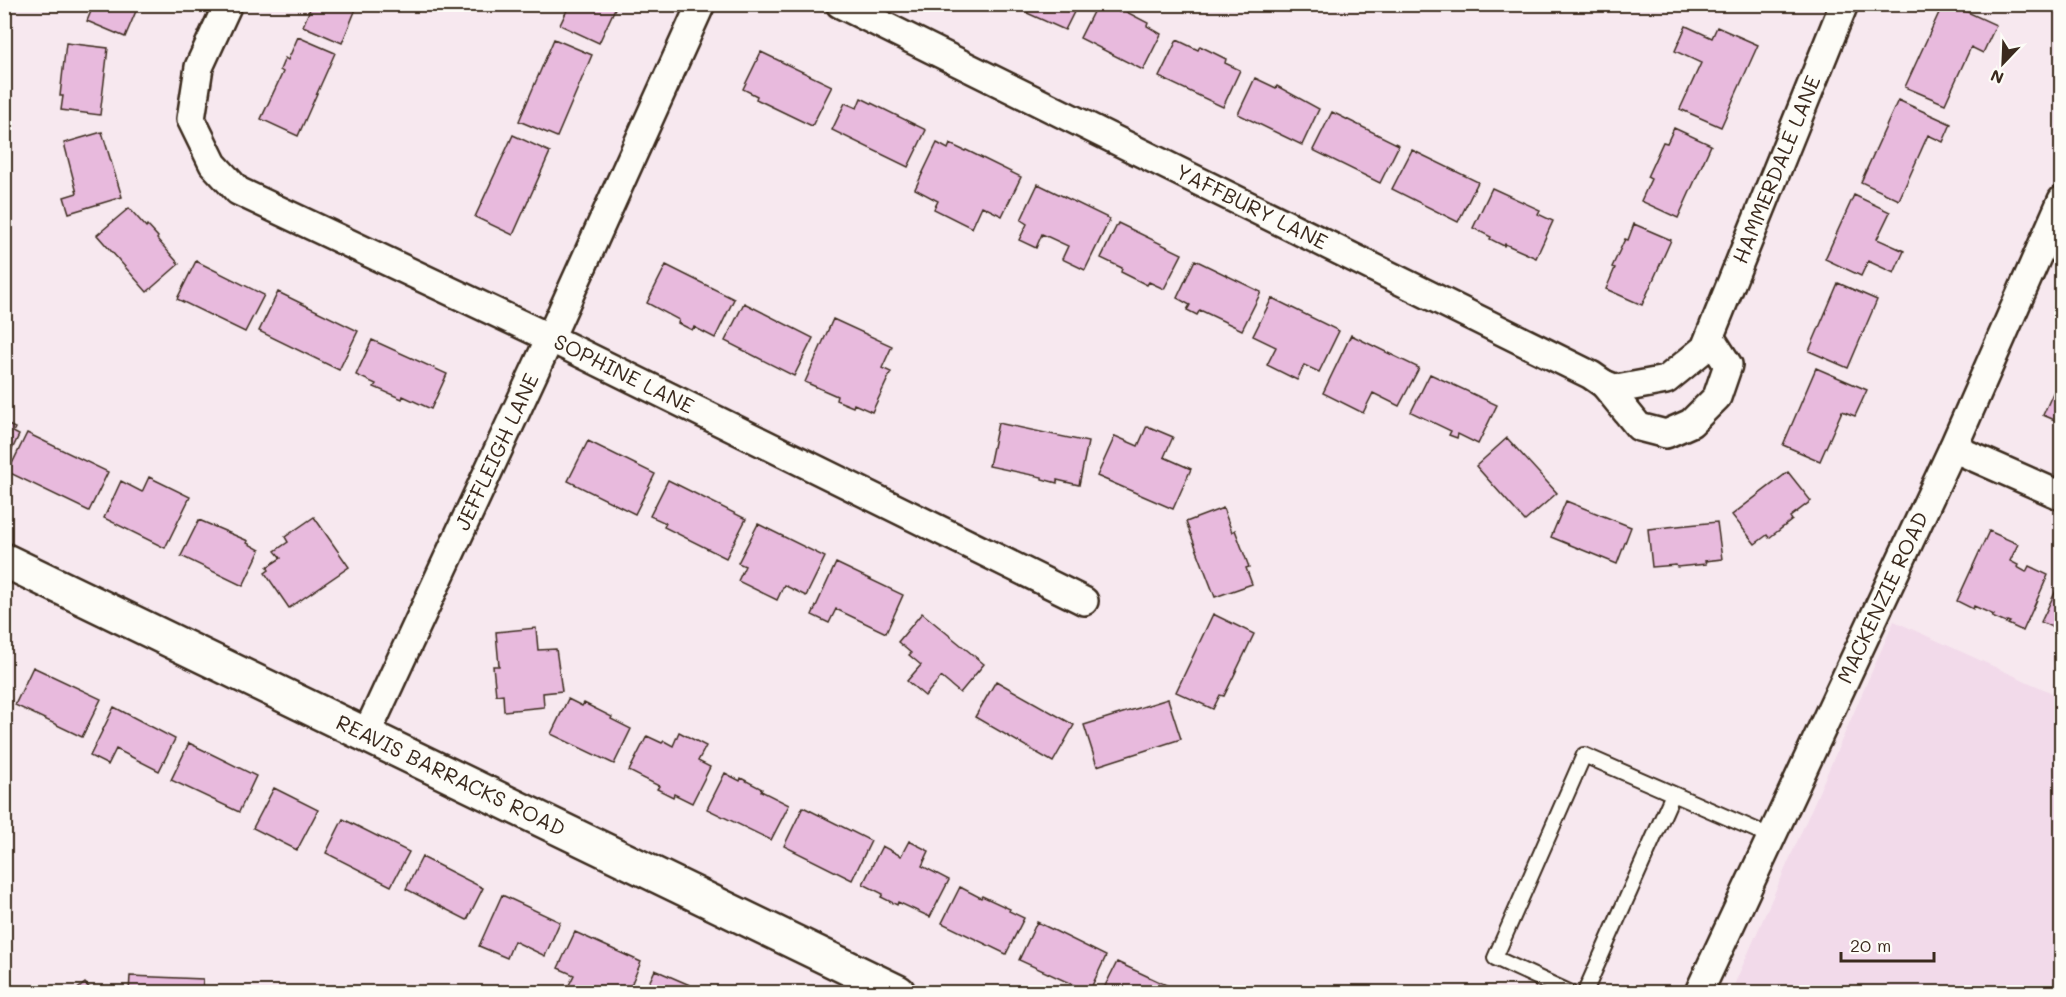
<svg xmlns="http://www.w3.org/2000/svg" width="2066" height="997" font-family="Mali,sans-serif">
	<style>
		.built { fill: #f2daea }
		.building { fill: #e8badd; stroke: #3b2a1e; stroke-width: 1.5 }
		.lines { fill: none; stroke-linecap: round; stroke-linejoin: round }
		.service-casing { stroke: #3b2a1e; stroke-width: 18 }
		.minor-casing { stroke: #3b2a1e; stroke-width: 32 }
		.secondary-casing { stroke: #3b2a1e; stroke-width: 38 }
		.service { stroke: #fdfcf7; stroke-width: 14 }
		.minor { stroke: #fdfcf7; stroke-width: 27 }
		.secondary { stroke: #fdfcf7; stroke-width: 33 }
		.labels { text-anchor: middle; stroke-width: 5; stroke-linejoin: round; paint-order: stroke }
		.street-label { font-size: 21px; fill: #3b2a1e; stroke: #fdfcf7 }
	</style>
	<rect width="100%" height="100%" fill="#f7e8ef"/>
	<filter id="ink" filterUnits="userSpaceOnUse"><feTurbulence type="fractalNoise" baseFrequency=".0167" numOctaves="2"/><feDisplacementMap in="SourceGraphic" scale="12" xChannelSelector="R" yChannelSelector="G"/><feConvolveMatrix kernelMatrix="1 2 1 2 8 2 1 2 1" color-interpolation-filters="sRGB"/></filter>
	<g filter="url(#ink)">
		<!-- built -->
		<path class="built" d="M 1894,621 L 2061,697 L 2061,992 L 1731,992 Z"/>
		<!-- building -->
		<path class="building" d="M 94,4 L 139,4 L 125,37 L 87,21 Z
			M 312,4 L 358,4 L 342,43 L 303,26 Z
			M 570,4 L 617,4 L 599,43 L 560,25 Z
			M 1012,4 L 1078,4 L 1065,30 L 1027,13 L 1028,12 Z
			M 1097,4 L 1103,4 L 1119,12 L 1121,9 L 1148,23 L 1147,26 L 1161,34 L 1143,70 L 1080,38 Z
			M 1943,4 L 1950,4 L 1996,25 L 1983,53 L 1971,47 L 1945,104 L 1905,87 Z
			M 1686,26 L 1712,38 L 1717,27 L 1758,45 L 1721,127 L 1680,109 L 1701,63 L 1675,51 Z
			M 298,37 L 335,53 L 298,136 L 261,119 L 283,72 L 280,70 L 285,58 L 288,60 Z
			M 554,39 L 592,55 L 557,137 L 519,121 Z
			M 1177,40 L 1198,50 L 1200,46 L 1226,59 L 1225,63 L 1240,70 L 1223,107 L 1159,77 Z
			M 66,43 L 108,48 L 100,115 L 61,110 L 63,96 L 60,96 Z
			M 761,52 L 832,86 L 812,126 L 756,99 L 757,96 L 743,89 Z
			M 1255,78 L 1276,88 L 1277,86 L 1319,109 L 1302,145 L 1238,114 Z
			M 861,98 L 926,130 L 908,167 L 832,130 L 845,103 L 857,108 Z
			M 1898,100 L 1951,124 L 1943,142 L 1928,135 L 1899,200 L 1861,182 Z
			M 1332,112 L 1399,145 L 1380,183 L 1313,150 Z
			M 1674,128 L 1711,145 L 1678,218 L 1641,201 L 1651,179 L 1647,177 L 1663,142 L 1667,143 Z
			M 102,132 L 122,197 L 69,213 L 64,197 L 77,193 L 64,143 Z
			M 513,135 L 550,152 L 513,235 L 475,217 Z
			M 937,143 L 948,149 L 950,144 L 965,151 L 966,150 L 1021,177 L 1002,216 L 982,206 L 972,228 L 934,209 L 938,201 L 915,189 Z
			M 1412,150 L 1478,182 L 1458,222 L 1392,189 Z
			M 1038,184 L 1110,219 L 1085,270 L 1062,259 L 1068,246 L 1042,234 L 1036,248 L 1019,240 L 1027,224 L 1021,220 Z
			M 1492,188 L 1540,210 L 1538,214 L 1553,221 L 1536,258 L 1505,244 L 1504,246 L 1490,239 L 1491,237 L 1473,228 Z
			M 1854,195 L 1890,212 L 1877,239 L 1904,251 L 1894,273 L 1868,261 L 1861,276 L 1825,259 Z
			M 129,208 L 146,227 L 147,225 L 158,237 L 157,239 L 179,264 L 147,292 L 97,235 Z
			M 1118,223 L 1182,254 L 1164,289 L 1149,282 L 1147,285 L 1121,272 L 1122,268 L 1101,258 Z
			M 1634,224 L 1671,240 L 1642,305 L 1606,289 L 1615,268 L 1612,267 L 1625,239 L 1628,240 Z
			M 1195,260 L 1261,292 L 1242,330 L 1200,310 L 1197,315 L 1187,310 L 1190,305 L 1177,298 Z
			M 196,261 L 264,295 L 245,332 L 177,299 Z
			M 666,265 L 734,299 L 715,338 L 694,327 L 692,330 L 678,323 L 679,320 L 647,303 Z
			M 1838,283 L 1877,300 L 1848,368 L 1809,351 Z
			M 278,292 L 358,331 L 339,370 L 259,331 Z
			M 1272,298 L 1339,331 L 1319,372 L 1304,365 L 1297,380 L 1267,365 L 1276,347 L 1253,336 Z
			M 744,303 L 813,338 L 794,376 L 725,341 Z
			M 833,319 L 892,346 L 882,368 L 891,372 L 872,412 L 854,404 L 853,407 L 836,400 L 837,396 L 805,382 Z
			M 1351,335 L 1419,368 L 1399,406 L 1373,393 L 1363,413 L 1323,393 Z
			M 372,340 L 447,374 L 431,409 L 403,396 L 402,399 L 374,387 L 376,384 L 356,375 Z
			M 1816,368 L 1867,390 L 1855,416 L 1842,411 L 1820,461 L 1783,445 Z
			M 1430,374 L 1497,405 L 1478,444 L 1458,434 L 1457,438 L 1449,435 L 1451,431 L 1411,412 Z
			M 2058,382 L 2062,384 L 2062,423 L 2043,415 Z
			M 4,423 L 15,428 L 13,432 L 19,435 L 4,466 Z
			M 998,423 L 1088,442 L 1079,485 L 1057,480 L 1057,483 L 1042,479 L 1042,477 L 989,466 Z
			M 1147,426 L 1173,437 L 1164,457 L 1191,469 L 1173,509 L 1097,476 L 1115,436 L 1138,446 Z
			M 27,433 L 108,472 L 89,511 L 8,472 Z
			M 1507,438 L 1557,493 L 1525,521 L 1476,466 Z
			M 588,441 L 655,474 L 635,514 L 568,481 Z
			M 1788,472 L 1811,501 L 1790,517 L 1792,520 L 1769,538 L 1767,535 L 1755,544 L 1732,515 Z
			M 149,477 L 190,497 L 165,548 L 104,518 L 121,481 L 142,492 Z
			M 668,480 L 746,519 L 726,558 L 664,527 L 666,523 L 650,516 Z
			M 1566,501 L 1631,527 L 1617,564 L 1551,537 Z
			M 1223,508 L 1232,532 L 1235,530 L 1249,567 L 1246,568 L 1252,584 L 1215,597 L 1186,522 Z
			M 314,517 L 349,567 L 289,608 L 265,573 L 269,570 L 267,567 L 281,558 L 275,551 L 288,542 L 285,537 Z
			M 199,520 L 248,541 L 247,543 L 260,550 L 243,586 L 181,556 Z
			M 1717,522 L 1722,559 L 1705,561 L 1706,564 L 1677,567 L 1676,565 L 1652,567 L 1648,529 Z
			M 758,524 L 825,557 L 806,596 L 784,585 L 777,600 L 738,581 L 745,566 L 738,563 Z
			M 1989,531 L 2018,544 L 2010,561 L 2018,565 L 2017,567 L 2026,572 L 2029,566 L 2048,575 L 2023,631 L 2008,624 L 2010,622 L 2007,621 L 2006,623 L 1992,617 L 1994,615 L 1974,606 L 1973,609 L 1957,601 Z
			M 836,563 L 903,595 L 886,633 L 836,609 L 829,623 L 812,615 Z
			M 2062,578 L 2062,632 L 2041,622 Z
			M 922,613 L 984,664 L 960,693 L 941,677 L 925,696 L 907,681 L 921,665 L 909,655 L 911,653 L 898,642 Z
			M 1213,614 L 1254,634 L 1224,696 L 1220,695 L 1213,709 L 1176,692 Z
			M 536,628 L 538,650 L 556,649 L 562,691 L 543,693 L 544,707 L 504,711 L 503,694 L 496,695 L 493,666 L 499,666 L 496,632 Z
			M 33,667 L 101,699 L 82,737 L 15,705 Z
			M 996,681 L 1074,725 L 1053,762 L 975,717 Z
			M 568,699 L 582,706 L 584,703 L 612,717 L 611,719 L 631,729 L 614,764 L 551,734 Z
			M 1168,699 L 1181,739 L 1097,766 L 1084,725 Z
			M 114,707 L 175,739 L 159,771 L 116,749 L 108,765 L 90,756 Z
			M 679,732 L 706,746 L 698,761 L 710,767 L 692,803 L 674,794 L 673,797 L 657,789 L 659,786 L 629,771 L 647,736 L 662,743 L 664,741 L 673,746 Z
			M 189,743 L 256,776 L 239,812 L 171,780 Z
			M 725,773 L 740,781 L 741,778 L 762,789 L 761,791 L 789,805 L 771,840 L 707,809 Z
			M 274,788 L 318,810 L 297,850 L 253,828 Z
			M 803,807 L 871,841 L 852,880 L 784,846 Z
			M 343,819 L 409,852 L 391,886 L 326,853 Z
			M 909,841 L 929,851 L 922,866 L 949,880 L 930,917 L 898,902 L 897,905 L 881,897 L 883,894 L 863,884 L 882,846 L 901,856 Z
			M 422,857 L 483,888 L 467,920 L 406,889 Z
			M 960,887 L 981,898 L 982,896 L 1010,909 L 1009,911 L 1024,918 L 1006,954 L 942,923 Z
			M 502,895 L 560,922 L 545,956 L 514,941 L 507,958 L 479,946 Z
			M 1037,922 L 1106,956 L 1089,992 L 1019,960 Z
			M 575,932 L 641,962 L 628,992 L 614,992 L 599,986 L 596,992 L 576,992 L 567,989 L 574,975 L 558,968 Z
			M 1117,962 L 1181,992 L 1102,992 Z
			M 655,970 L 706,992 L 645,992 Z
			M 130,976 L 203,979 L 202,992 L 129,992 Z
			M 85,983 L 93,992 L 74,992 Z"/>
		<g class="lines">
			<defs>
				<path id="service" d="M 1569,992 L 1495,958 L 1584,755 L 1772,837
					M 1585,992 L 1673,794"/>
				<g id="minor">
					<path id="s1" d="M 228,4 L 199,67 L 191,119 L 213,164 L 238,191 L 550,338 L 1084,601"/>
					<path id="s2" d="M 840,4 L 1591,375 L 1604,384 L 1617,389 L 1666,380 L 1705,348 L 1844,4"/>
					<path d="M 1604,384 L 1639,427 L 1666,434 L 1691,423 L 1717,397 L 1728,365 L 1710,337"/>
					<path d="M 1953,448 L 2062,496"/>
					<path id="s3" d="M 366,735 L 550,338 L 701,4"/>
					<path id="s4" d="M 1699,992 L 1953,448 L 2062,200"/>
				</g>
				<g id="secondary">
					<path id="s5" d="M 4,560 L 898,992"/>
				</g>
			</defs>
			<!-- service casing -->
			<use href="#service" class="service-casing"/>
			<!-- minor casing -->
			<use href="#minor" class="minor-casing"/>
			<!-- secondary casing -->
			<use href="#secondary" class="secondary-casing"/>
			<!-- service -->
			<use href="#service" class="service"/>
			<!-- minor -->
			<use href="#minor" class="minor"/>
			<!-- secondary -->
			<use href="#secondary" class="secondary"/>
		</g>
	</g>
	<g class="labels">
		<!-- street labels -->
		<g class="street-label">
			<text dy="7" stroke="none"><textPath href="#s2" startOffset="1160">HAMMERDALE LANE</textPath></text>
			<text dy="7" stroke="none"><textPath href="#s2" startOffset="459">YAFFBURY LANE</textPath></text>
			<text dy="7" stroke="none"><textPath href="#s1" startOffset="636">SOPHINE LANE</textPath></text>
			<text dy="7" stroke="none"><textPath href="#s3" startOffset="312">JEFFLEIGH LANE</textPath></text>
			<text dy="7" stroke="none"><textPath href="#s4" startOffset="435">MACKENZIE ROAD</textPath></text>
			<text dy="7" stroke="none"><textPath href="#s5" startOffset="496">REAVIS BARRACKS ROAD</textPath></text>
		</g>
	</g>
	<!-- margin -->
	<rect width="2066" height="997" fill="none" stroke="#fdfcf7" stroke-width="24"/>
	<rect x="12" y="12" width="2042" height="973" fill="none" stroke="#3b2a1e" stroke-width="2" filter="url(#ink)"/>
	<!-- north arrow -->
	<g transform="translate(2003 63) rotate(203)" stroke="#fdfcf7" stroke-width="4.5" paint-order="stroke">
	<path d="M0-4.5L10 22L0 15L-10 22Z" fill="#3b2a1e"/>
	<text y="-9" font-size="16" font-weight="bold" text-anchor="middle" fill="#3b2a1e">N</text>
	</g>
	<!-- scale -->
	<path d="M1841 952v9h93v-9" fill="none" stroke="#3b2a1e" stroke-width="3"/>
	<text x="1850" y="952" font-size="18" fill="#3b2a1e" stroke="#fdfcf7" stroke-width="4.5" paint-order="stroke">20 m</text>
</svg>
